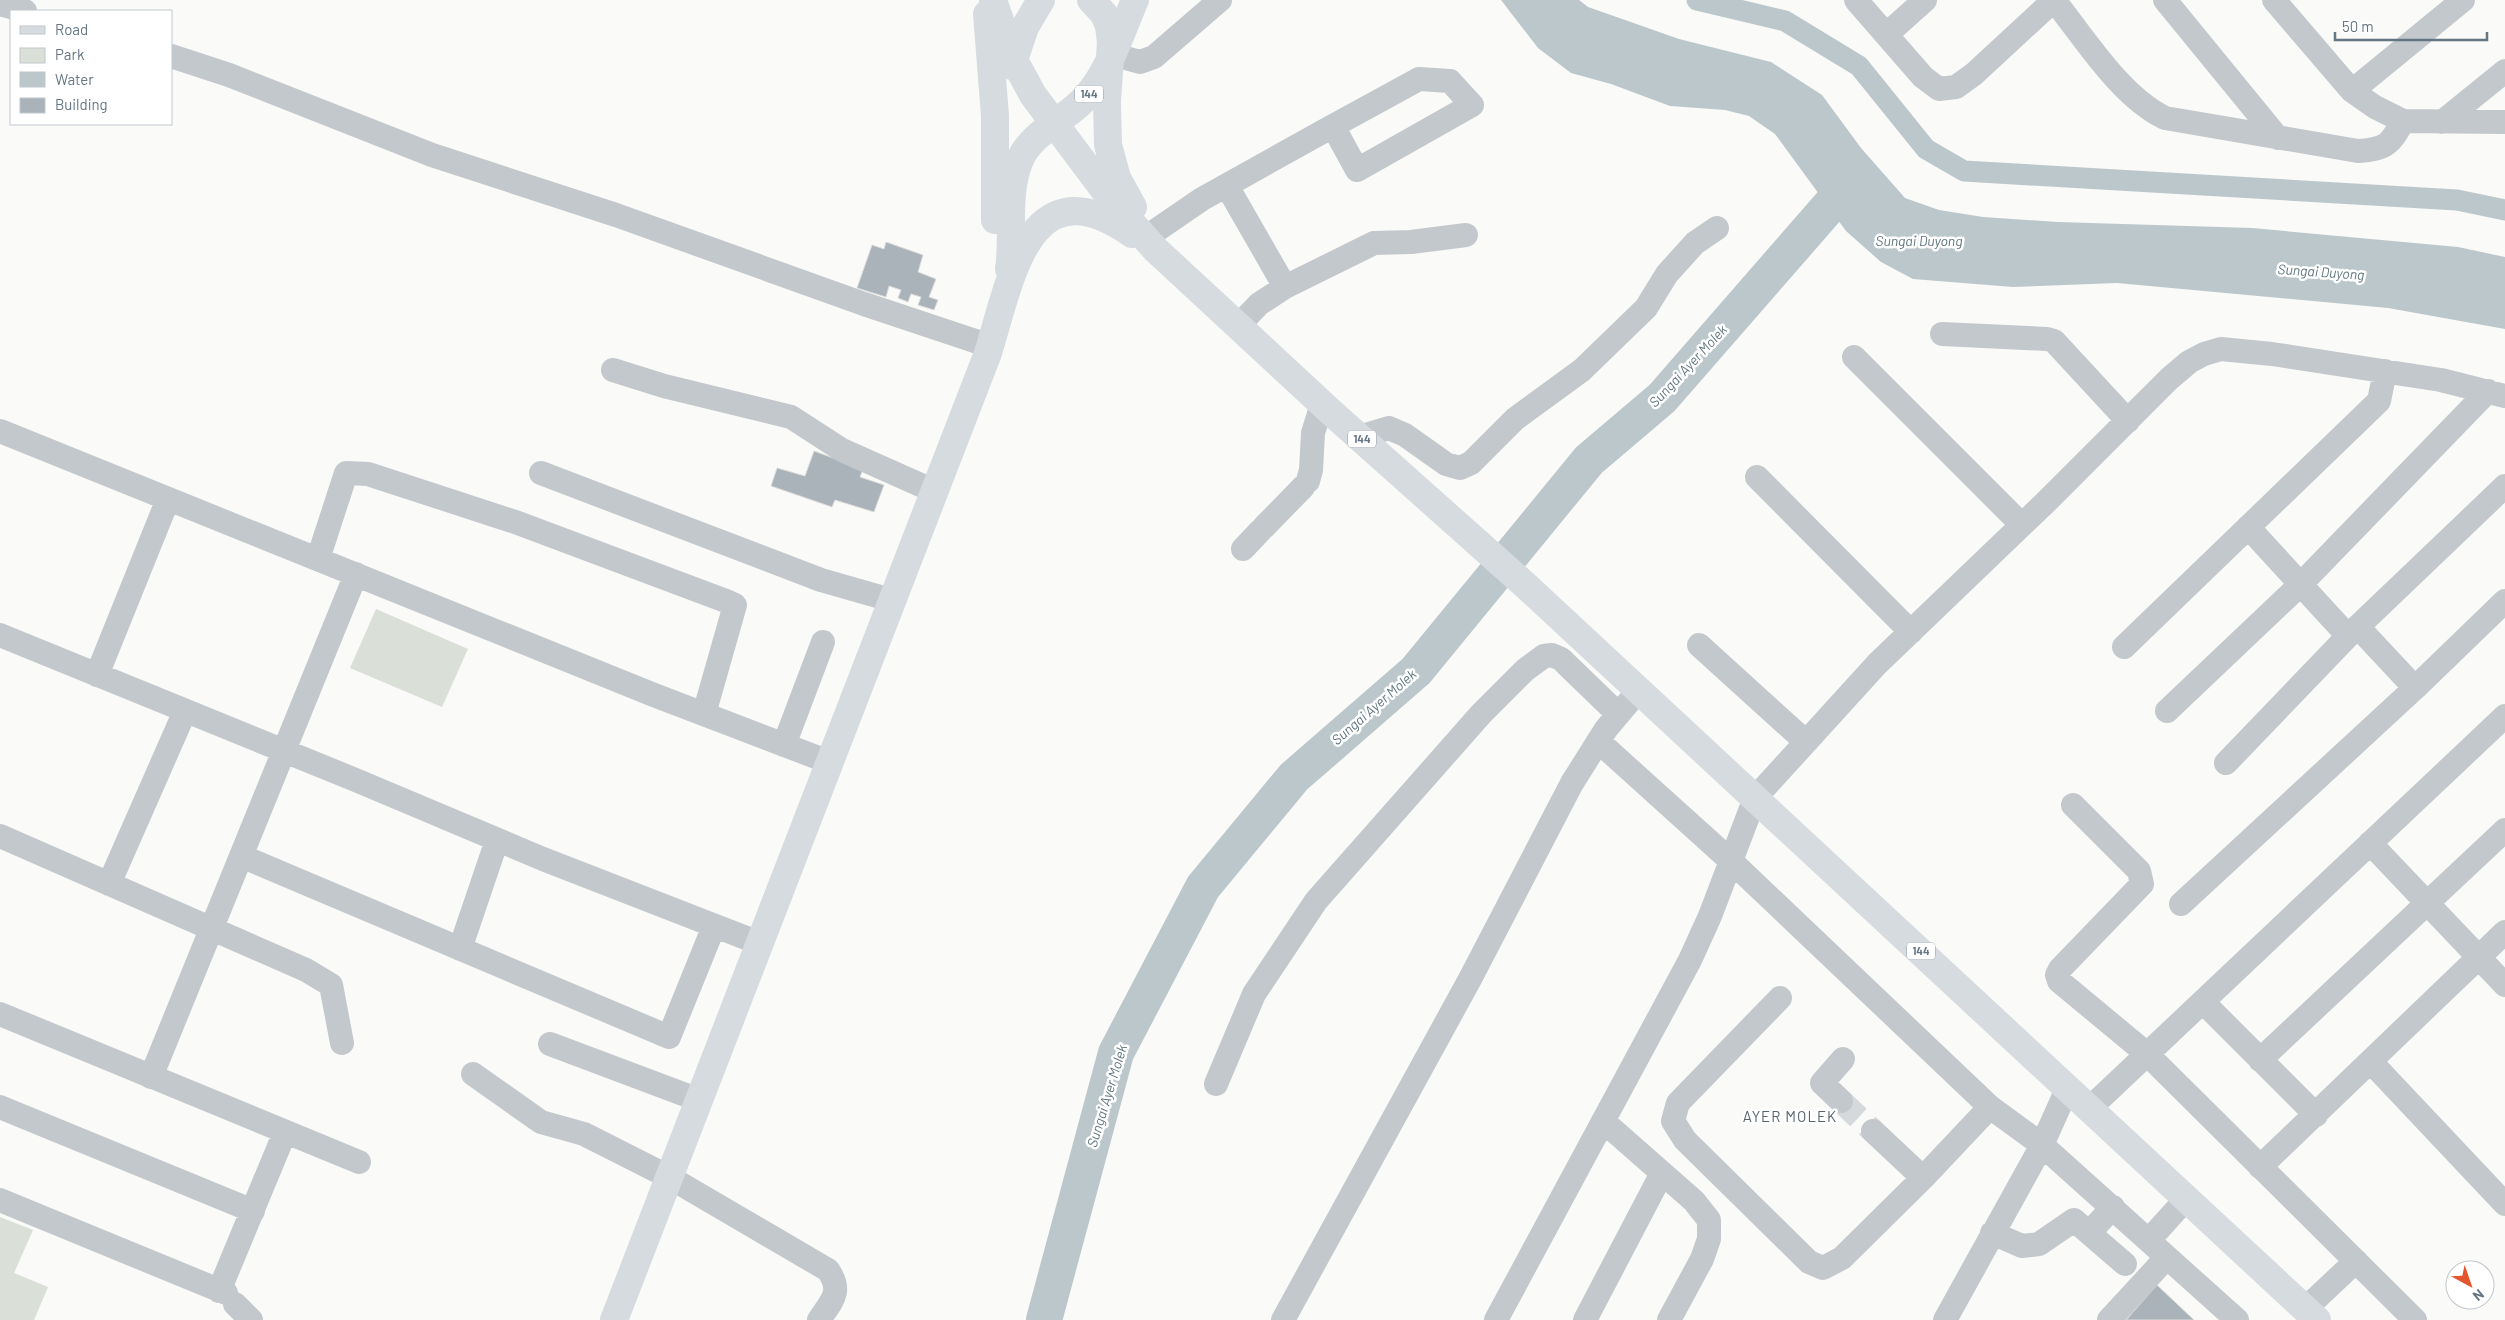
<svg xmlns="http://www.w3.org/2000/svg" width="2505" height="1320" font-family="Barlow,sans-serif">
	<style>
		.green { fill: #dadfd7 }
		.water { fill: #bbc7cb }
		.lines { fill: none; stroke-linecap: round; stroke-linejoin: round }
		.canal { stroke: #bbc7cb; stroke-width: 21 }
		.river { stroke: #bbc7cb; stroke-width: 36 }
		.building { fill: #aab3b9; stroke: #dcdcda }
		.minor-tunnel { stroke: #d5d9db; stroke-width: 24; stroke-dasharray: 24 12; stroke-linecap: butt }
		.minor { stroke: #c3c8cc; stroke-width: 24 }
		.major { stroke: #d6dbdf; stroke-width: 28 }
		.labels { text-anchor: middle; stroke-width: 5; stroke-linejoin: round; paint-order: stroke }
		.shield { fill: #fff; stroke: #939fa8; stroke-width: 1 }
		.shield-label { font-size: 11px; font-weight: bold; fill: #657683 }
		.water-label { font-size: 14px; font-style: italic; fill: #60757c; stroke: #fff }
		.quarter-label { font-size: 15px; letter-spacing: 1px; fill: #57646e; stroke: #fff }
	</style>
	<rect width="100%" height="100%" fill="#fafaf8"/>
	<!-- green -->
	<path class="green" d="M 376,609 L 468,649 L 442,707 L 350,668 Z
		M 0,1217 L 33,1230 L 14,1273 L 48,1287 L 34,1320 L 0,1320 Z"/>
	<!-- water -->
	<path class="water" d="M 1501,0 L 1579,0 L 1588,7 L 1679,39 L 1771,62 L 1822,95 L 1861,148 L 1905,198 L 1939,210 L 1983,217 L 2058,222 L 2252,228 L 2458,247 L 2505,257 L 2505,329 L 2388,308 L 2117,283 L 2013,287 L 1913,279 L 1881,262 L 1846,231 L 1775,134 L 1749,116 L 1725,110 L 1670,106 L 1611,84 L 1571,73 L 1538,48 Z"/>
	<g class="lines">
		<!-- canal -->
		<path class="canal" d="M 1697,0 L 1785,21 L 1859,66 L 1926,149 L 1964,171 L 2457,200 L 2505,210"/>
		<!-- river -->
		<path class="river" d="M 1044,1320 L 1116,1053 L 1203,887 L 1294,777 L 1416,671 L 1589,460 L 1662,398 L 1852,180"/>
	</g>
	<!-- building -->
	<path class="building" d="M 886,242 L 923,255 L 918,272 L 936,279 L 929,297 L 938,300 L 934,310 L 918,305 L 921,297 L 911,294 L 908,302 L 898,298 L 901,290 L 889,286 L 886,297 L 857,288 L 872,245 L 884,249 Z
		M 814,451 L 863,469 L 860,477 L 884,485 L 874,512 L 835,500 L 832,507 L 771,486 L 777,468 L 805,476 Z
		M 2157,1285 L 2194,1320 L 2126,1320 Z"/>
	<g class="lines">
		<!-- minor-tunnel -->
		<path class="minor-tunnel" d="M 1841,1101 L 1873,1131"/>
		<!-- minor -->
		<path class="minor" d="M 1856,0 L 1923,77 L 1939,89 L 1956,87 L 1974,74 L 2054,0
			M 2054,0 C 2085,39 2121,97 2165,118 L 2358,151 C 2386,149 2390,145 2403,121
			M 2165,0 L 2278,138
			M 2274,0 L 2352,91 L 2375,107 L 2403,121 L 2505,122
			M 0,4 L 25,11
			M 1887,34 L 1925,0
			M 1111,54 L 1140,62 L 1154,57 L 1220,0
			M 171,56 L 229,75 L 432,155 L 616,215 L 864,304 L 990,346
			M 2352,91 L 2463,0
			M 2442,122 L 2505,71
			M 1227,186 L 1285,287
			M 1151,234 L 1202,199 L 1333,126 L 1357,170 L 1472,105 L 1450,81 L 1419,79 L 1333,126
			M 1237,327 L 1259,304 L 1285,287 L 1374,243 L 1411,242 L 1466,235
			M 1942,334 L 2047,339 L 2054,341 L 2128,421
			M 1854,357 L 2022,525
			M 613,370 L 664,386 L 791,417 L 842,450 L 934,491
			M 0,431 L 654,695 L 829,762
			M 1359,437 L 1389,428 L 1405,435 L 1446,464 L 1460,468 L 1471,463 L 1515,419 L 1582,370 L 1646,308 L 1667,274 L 1695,243 L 1717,228
			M 541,473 L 821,580 L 891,600
			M 1757,477 L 1911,632
			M 1308,481 L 1311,470 L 1313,433 L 1322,404
			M 1264,527 L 1303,487
			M 2248,527 L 2348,636
			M 1243,549 L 1260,531
			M 318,559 L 346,473 L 368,474 L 518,523 L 726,601 L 735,605 L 704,714
			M 2358,627 L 2415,688
			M 0,635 L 358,781 L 543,859 L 759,943
			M 1699,645 L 1806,742
			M 2124,647 L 2379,401 L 2385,371
			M 97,675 L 168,499
			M 2167,711 L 2301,584 L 2488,391
			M 1598,741 L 1731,861 L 1990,1107 L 2042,1145 L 2237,1320
			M 784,745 L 823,642
			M 2226,763 L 2348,636 L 2505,486
			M 2073,805 L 2139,871 L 2142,884 L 2060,969 L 2057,975 L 2059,981 L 2147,1054 L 2415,1320
			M 0,836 L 306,970 L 331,985 L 342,1043
			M 2370,843 L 2505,985
			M 241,856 L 669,1037 L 714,926
			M 109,884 L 185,711
			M 2181,904 L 2415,688 L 2505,601
			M 460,949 L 497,840
			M 1780,998 L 1678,1103 L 1673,1121 L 1685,1140 L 1809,1262 L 1823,1268 L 1842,1258 L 1923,1178 L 1990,1107
			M 2203,1002 L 2316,1115
			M 0,1014 L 359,1162
			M 550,1044 L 699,1100
			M 2260,1060 L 2505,830
			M 2371,1062 L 2505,1204
			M 473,1074 L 541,1122 L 584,1134 L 669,1177 L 828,1270 C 843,1292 832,1300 819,1320
			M 151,1077 L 356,574
			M 1216,1084 L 1254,994 L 1316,901 L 1481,714 L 1525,670 L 1544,656 L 1552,655 L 1561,659 L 1618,714
			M 1841,1101 L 1822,1083 L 1843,1059
			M 0,1107 L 253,1211
			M 2090,1108 L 2505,716
			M 1603,1121 L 1694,1201 L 1709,1220 L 1709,1239 L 1702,1259 L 1669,1320
			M 1873,1131 L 1923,1178
			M 2260,1167 L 2505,932
			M 0,1200 L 226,1293
			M 1992,1233 L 2022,1246 L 2039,1244 L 2074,1220 L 2089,1233 L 2113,1207
			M 2089,1233 L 2125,1264
			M 2149,1240 L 2187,1198
			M 219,1291 L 285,1132
			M 235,1304 L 251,1320
			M 2305,1309 L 2356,1261
			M 1283,1320 L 1470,979 L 1572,783 L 1606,729 L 1639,690
			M 1496,1320 L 1690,960 L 1710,916 L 1755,798 L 1877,664 L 2047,501 L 2169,379 L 2189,362 L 2204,354 L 2221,349 L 2272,354 L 2441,380 L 2505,396
			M 1585,1320 L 1662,1173
			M 1945,1320 L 2042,1145 L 2068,1087
			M 2109,1320 L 2167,1257"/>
		<!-- major -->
		<path class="major" d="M 993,0 L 1013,58 L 1033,95 L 1117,207 L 1156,250 L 1332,413 L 1524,584 L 2317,1320
			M 1091,0 L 1104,14 L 1109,26 L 1111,42 L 1107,101 L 1108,145 L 1117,178 L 1133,207
			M 987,14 L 995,116 L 995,220
			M 1012,66 L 1025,27 L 1041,0
			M 1009,269 C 1014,234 1006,195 1019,162 C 1031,131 1067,120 1087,96 C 1110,69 1121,32 1135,0
			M 614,1320 L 988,353 C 1011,278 1029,162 1132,234"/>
	</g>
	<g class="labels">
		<!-- shield labels -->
		<g class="shield">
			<rect x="1075" y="85.5" width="28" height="17" rx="4"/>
			<rect x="1348" y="430.5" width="28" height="17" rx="4"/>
			<rect x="1907" y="942.5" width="28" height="17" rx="4"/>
		</g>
		<g class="shield-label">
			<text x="1089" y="98">144</text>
			<text x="1362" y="443">144</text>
			<text x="1921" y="955">144</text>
		</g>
		<!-- water labels -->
		<g class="water-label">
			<text x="1919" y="246">Sungai Duyong</text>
			<text transform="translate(2321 272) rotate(4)" y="5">Sungai Duyong</text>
			<text transform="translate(1688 366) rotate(-47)" y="5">Sungai Ayer Molek</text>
			<text transform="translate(1374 707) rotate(-41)" y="5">Sungai Ayer Molek</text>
			<text transform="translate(1107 1096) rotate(-73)" y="5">Sungai Ayer Molek</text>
		</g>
		<!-- quarter labels -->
		<g class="quarter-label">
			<text x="1790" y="1122">AYER MOLEK</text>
		</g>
	</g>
	<!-- legend -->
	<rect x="10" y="10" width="162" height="115" fill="#ffffff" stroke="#c1c8cd"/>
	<rect x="20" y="26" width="25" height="8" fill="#d6dbdf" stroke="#c1c8cd"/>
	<text x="55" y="35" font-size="15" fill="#657683">Road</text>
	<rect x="20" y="48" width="25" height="15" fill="#dadfd7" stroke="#c1c8cd"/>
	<text x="55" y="60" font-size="15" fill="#657683">Park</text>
	<rect x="20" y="72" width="25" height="15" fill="#bbc7cb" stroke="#c1c8cd"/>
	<text x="55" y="85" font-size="15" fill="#657683">Water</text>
	<rect x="20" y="98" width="25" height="15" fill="#aab3b9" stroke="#c1c8cd"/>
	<text x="55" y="110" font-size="15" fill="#657683">Building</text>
	<!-- north arrow -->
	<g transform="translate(2470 1285) rotate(140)"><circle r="24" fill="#ffffff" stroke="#c1c8cd"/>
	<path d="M0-4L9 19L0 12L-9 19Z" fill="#e4572e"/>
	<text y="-8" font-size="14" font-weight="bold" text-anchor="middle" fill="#657683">N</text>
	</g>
	<!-- scale -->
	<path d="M2335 32v8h152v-8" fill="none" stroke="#657683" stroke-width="2.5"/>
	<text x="2342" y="32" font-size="15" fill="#657683" stroke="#ffffff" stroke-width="4" paint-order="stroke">50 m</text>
</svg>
